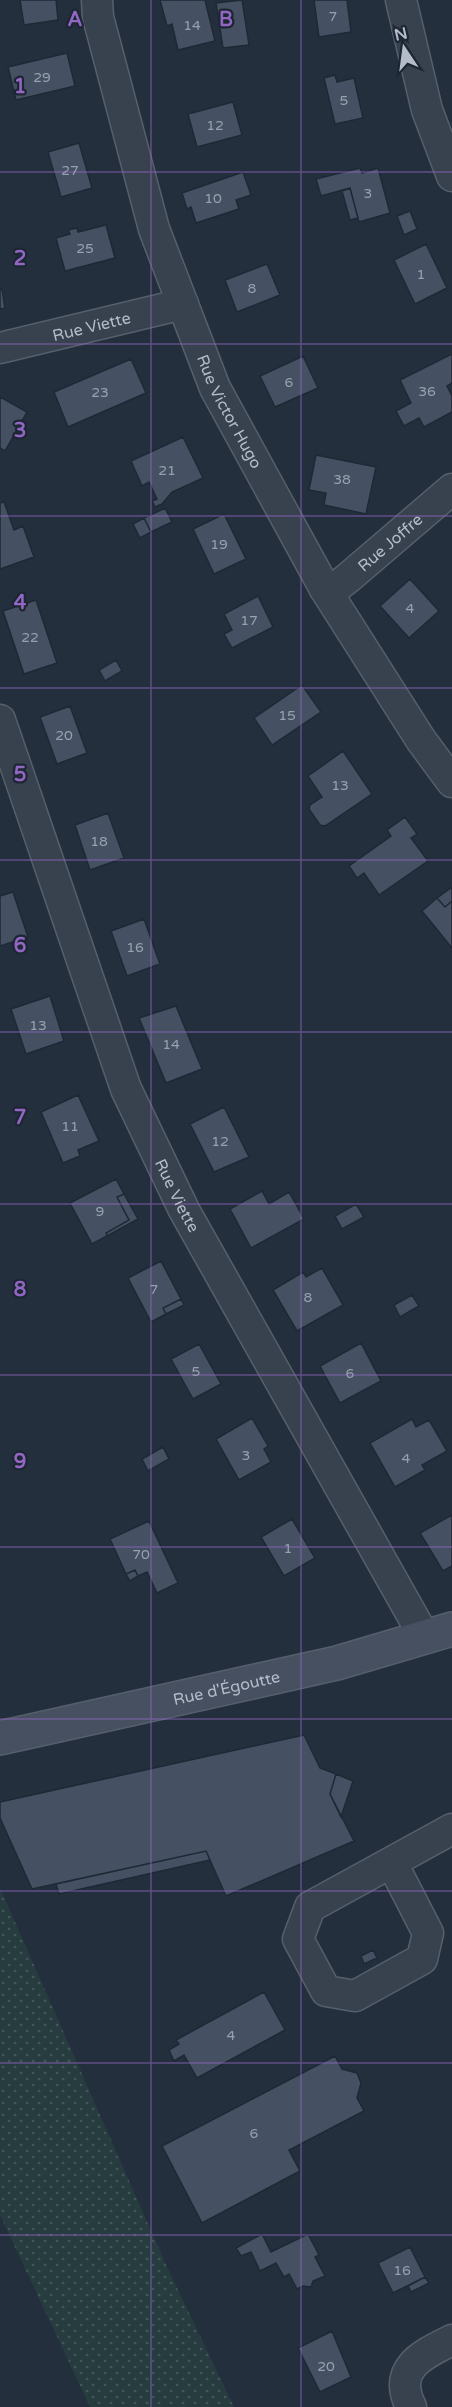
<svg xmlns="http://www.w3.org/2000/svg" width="452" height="2407" font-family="'Varela Round',sans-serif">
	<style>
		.green { fill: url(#green-dots) }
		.building { fill: #455162; stroke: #1f2835; stroke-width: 1.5 }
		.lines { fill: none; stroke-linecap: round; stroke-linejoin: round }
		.minor-casing { stroke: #565f6c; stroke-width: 33 }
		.secondary-casing { stroke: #565f6c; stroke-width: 36 }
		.minor { stroke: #38414e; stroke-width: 30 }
		.secondary { stroke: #465061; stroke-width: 33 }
		.grid { fill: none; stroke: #9266c3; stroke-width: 1.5; stroke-opacity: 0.55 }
		.labels { text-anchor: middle; stroke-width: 4.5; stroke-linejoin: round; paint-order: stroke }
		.number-label { font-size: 14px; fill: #98a1af }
		.street-label { font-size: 16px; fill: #b4bcc9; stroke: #1d2633 }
		.grid-label { font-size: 20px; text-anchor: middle; font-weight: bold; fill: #9266c3; stroke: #1d2633; stroke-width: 4.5; stroke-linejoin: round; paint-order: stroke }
	</style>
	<defs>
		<pattern id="green-dots" width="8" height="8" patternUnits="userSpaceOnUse" patternTransform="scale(1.5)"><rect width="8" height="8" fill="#263c3f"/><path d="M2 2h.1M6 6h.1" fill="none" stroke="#435659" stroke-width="1.8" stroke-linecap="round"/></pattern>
	</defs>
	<rect width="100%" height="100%" fill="#242f3e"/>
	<!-- green -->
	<path class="green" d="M 0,1888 L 167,2267 L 234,2407 L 90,2407 L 0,2215 Z"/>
	<!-- building -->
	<path class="building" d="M 20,0 L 56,0 L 58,20 L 24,25 Z
		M 160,0 L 205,0 L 215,41 L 178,50 L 172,24 L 167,26 Z
		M 242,0 L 249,45 L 223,48 L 216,3 Z
		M 314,0 L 347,0 L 351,32 L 319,37 Z
		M 67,53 L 75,86 L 16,100 L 8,67 Z
		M 335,75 L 337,82 L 354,78 L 363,118 L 335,124 L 324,78 Z
		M 233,102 L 242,135 L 197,147 L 188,114 Z
		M 79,143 L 92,188 L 61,197 L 48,152 Z
		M 360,168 L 362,173 L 378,168 L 390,213 L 359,222 L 350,188 L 321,196 L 316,179 Z
		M 243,172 L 251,195 L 236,200 L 239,209 L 196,223 L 191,207 L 187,209 L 182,193 Z
		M 350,188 L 358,218 L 350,220 L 342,191 Z
		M 410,211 L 417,229 L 404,235 L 397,216 Z
		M 106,225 L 115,258 L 65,271 L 56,238 L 70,234 L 68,230 L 77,228 L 78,232 Z
		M 426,244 L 447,288 L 415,304 L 394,260 Z
		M 267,264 L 280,295 L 237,312 L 225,280 Z
		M 2,289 L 5,308 L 0,309 L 0,290 Z
		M 452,354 L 452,383 L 447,386 L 452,396 L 452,412 L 424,427 L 419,418 L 404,426 L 396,411 L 411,403 L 400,380 Z
		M 303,356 L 318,388 L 275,407 L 260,376 Z
		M 131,359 L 146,393 L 68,427 L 54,392 Z
		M 0,397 L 27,412 L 5,451 L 0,448 Z
		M 183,437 L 203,478 L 172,492 L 162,504 L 155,507 L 152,501 L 157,499 L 149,482 L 142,486 L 131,461 Z
		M 316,455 L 376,467 L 366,514 L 324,505 L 326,493 L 309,490 Z
		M 4,502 L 14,530 L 23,526 L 34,557 L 0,569 L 0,503 Z
		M 165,508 L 172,522 L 151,532 L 144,518 Z
		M 224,514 L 246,559 L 214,574 L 193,529 Z
		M 144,518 L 151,532 L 140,538 L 133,524 Z
		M 410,579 L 439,611 L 409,638 L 380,606 Z
		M 258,596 L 273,627 L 232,648 L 224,634 L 232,630 L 224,614 Z
		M 36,600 L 57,663 L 24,674 L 3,611 Z
		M 116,660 L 122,671 L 105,681 L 99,670 Z
		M 302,685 L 321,712 L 272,745 L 254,718 Z
		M 70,706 L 87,753 L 57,764 L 40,717 Z
		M 343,751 L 372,794 L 325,826 L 320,825 L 309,809 L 310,805 L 322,797 L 308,776 Z
		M 108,813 L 124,858 L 90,870 L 75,825 Z
		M 405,817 L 417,834 L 411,838 L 428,861 L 379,895 L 364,873 L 357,878 L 349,866 L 391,836 L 387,830 Z
		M 452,887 L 452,901 L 445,907 L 437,898 Z
		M 13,892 L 28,937 L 0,946 L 0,896 Z
		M 437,898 L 445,907 L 452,901 L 452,948 L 422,911 Z
		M 144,919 L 160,964 L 127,976 L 111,931 Z
		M 50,996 L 64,1041 L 26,1054 L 11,1009 Z
		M 176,1006 L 202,1069 L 166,1083 L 139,1018 Z
		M 78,1095 L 99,1141 L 78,1150 L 80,1156 L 63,1163 L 41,1112 Z
		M 224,1107 L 249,1157 L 214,1172 L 190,1124 Z
		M 116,1179 L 124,1194 L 117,1197 L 129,1220 L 106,1233 L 107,1236 L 92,1244 L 70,1203 Z
		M 262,1191 L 269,1204 L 289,1192 L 304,1219 L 251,1248 L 230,1209 Z
		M 124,1194 L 138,1219 L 107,1236 L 106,1233 L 129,1220 L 117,1197 Z
		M 356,1204 L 364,1217 L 342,1229 L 335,1216 Z
		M 161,1261 L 181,1299 L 163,1308 L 166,1314 L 151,1322 L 128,1278 Z
		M 322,1268 L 343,1305 L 297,1331 L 273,1290 L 303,1272 L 306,1277 Z
		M 412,1295 L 419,1306 L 400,1317 L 394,1305 Z
		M 181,1299 L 184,1305 L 166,1314 L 163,1308 Z
		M 361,1343 L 381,1381 L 340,1403 L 320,1366 Z
		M 199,1344 L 221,1384 L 193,1399 L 171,1359 Z
		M 252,1418 L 268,1446 L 264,1449 L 271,1462 L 239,1480 L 216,1439 Z
		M 412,1419 L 416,1427 L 429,1420 L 447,1451 L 422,1465 L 425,1470 L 395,1487 L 370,1443 Z
		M 163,1447 L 169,1459 L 148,1471 L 142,1459 Z
		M 452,1515 L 452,1566 L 443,1571 L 420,1533 Z
		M 292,1519 L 315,1558 L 284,1576 L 261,1537 Z
		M 149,1521 L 178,1583 L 157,1593 L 147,1572 L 138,1576 L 135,1570 L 126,1574 L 110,1539 Z
		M 135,1570 L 138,1576 L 130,1581 L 126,1574 Z
		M 304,1735 L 320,1768 L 336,1774 L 330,1794 L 354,1841 L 226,1896 L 206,1851 L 32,1889 L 0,1818 L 0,1802 Z
		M 336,1774 L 353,1781 L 341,1817 L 330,1794 Z
		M 206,1851 L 210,1860 L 59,1894 L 56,1884 Z
		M 373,1950 L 377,1958 L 364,1964 L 361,1956 Z
		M 264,1992 L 285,2030 L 197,2078 L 184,2055 L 174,2061 L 169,2050 L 179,2044 L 176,2040 Z
		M 335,2056 L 342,2069 L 357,2073 L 361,2083 L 357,2098 L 364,2111 L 289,2150 L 300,2171 L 202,2223 L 162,2146 Z
		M 262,2234 L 271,2252 L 308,2234 L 319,2255 L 315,2257 L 325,2276 L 313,2281 L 311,2287 L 303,2286 L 297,2289 L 289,2274 L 284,2277 L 276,2263 L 260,2271 L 251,2252 L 241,2256 L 236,2248 Z
		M 410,2247 L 425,2277 L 393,2293 L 378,2263 Z
		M 425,2277 L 429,2283 L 411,2292 L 408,2286 Z
		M 332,2331 L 351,2377 L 320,2392 L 298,2348 Z"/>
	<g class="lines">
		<defs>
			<g id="minor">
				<path id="s1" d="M 97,0 L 98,17 L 154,229 L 215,388 L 325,589 L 421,740 L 452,782"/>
				<path d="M 401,0 L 427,110 L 452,176"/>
				<path id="s2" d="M 0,348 L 183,304"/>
				<path id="s3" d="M 325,589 L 339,585 L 348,578 L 452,489"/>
				<path id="s4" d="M 0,720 L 126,1089 L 184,1210 L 425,1638"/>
				<path d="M 392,1863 L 428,1933 L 422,1959 L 355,1996 L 326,1991 L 298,1939 L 310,1907 L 452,1829"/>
				<path d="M 411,2407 C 392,2368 422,2355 452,2340"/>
			</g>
			<g id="secondary">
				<path id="s5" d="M 0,1738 L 337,1663 L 452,1629"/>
			</g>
		</defs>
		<!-- minor casing -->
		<use href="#minor" class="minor-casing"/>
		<!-- secondary casing -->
		<use href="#secondary" class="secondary-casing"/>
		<!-- minor -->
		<use href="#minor" class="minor"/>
		<!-- secondary -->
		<use href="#secondary" class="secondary"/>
	</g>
	<!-- grid -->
	<path class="grid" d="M 151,0 L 151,2407M 301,0 L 301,2407M 0,172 L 452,172M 0,344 L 452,344M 0,516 L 452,516M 0,688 L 452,688M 0,860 L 452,860M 0,1032 L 452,1032M 0,1204 L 452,1204M 0,1375 L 452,1375M 0,1547 L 452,1547M 0,1719 L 452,1719M 0,1891 L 452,1891M 0,2063 L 452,2063M 0,2235 L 452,2235"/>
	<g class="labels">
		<!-- number labels -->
		<g class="number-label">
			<text x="333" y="21">7</text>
			<text x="192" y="30">14</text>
			<text x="42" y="82">29</text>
			<text x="344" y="105">5</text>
			<text x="215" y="130">12</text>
			<text x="70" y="175">27</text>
			<text x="368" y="198">3</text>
			<text x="213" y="203">10</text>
			<text x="85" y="253">25</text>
			<text x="421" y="279">1</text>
			<text x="252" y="293">8</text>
			<text x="289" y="387">6</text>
			<text x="427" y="396">36</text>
			<text x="100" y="397">23</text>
			<text x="167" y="475">21</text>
			<text x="342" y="484">38</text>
			<text x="219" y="549">19</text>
			<text x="410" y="613">4</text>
			<text x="249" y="625">17</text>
			<text x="30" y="642">22</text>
			<text x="287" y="720">15</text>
			<text x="64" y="740">20</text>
			<text x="340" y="790">13</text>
			<text x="99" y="846">18</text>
			<text x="135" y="952">16</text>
			<text x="38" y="1030">13</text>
			<text x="171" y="1049">14</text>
			<text x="70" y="1131">11</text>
			<text x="220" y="1146">12</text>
			<text x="100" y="1216">9</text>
			<text x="154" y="1294">7</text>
			<text x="308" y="1302">8</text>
			<text x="196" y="1376">5</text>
			<text x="350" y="1378">6</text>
			<text x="246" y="1460">3</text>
			<text x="406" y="1463">4</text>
			<text x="288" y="1553">1</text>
			<text x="141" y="1559">70</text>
			<text x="231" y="2040">4</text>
			<text x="254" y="2138">6</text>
			<text x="402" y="2275">16</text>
			<text x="326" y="2371">20</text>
		</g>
		<!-- street labels -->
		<g class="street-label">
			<text dy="6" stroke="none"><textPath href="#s2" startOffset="94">Rue Viette</textPath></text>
			<text dy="6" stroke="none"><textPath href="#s1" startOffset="434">Rue Victor Hugo</textPath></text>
			<text dy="6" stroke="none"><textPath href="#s3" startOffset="81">Rue Joffre</textPath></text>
			<text dy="6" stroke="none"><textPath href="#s4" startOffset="508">Rue Viette</textPath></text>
			<text dy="6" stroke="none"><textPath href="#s5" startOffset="232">Rue d'Égoutte</textPath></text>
		</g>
	</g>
	<g class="grid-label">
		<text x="75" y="26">A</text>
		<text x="226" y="26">B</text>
		<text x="20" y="93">1</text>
		<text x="20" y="265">2</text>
		<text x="20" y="437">3</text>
		<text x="20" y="609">4</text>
		<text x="20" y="781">5</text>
		<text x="20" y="952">6</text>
		<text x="20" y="1124">7</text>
		<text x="20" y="1296">8</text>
		<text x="20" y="1468">9</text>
	</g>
	<!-- north arrow -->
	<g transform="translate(404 48) rotate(347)" stroke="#1d2633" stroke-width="4.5" paint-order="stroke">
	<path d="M0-4.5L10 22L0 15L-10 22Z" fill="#b4bcc9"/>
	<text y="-9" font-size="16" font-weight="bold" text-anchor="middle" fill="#b4bcc9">N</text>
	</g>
</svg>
